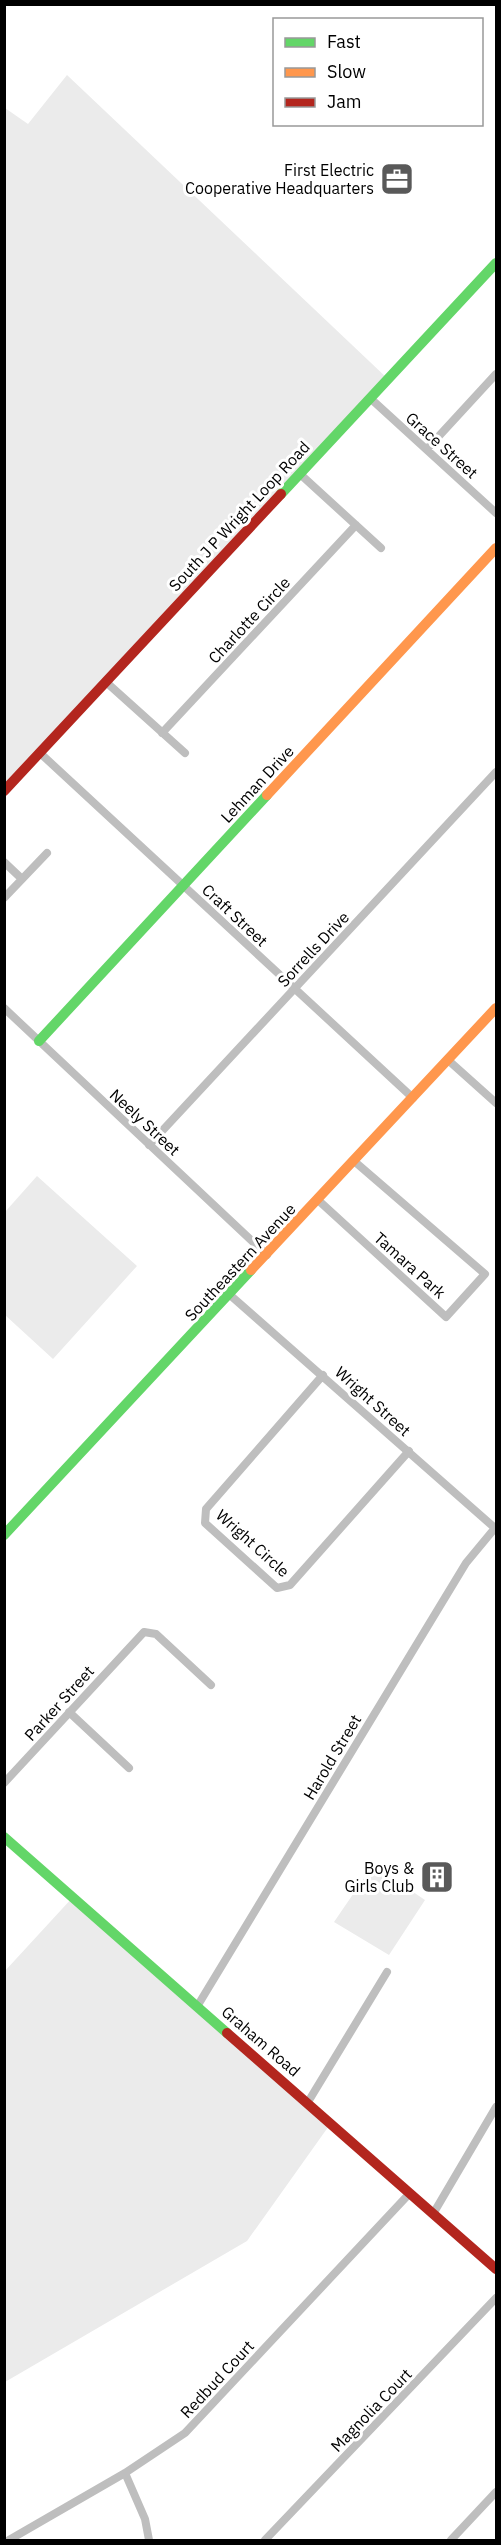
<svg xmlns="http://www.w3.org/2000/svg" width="501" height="2545" font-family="'IBM Plex Sans',sans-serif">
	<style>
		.green { fill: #ebebeb }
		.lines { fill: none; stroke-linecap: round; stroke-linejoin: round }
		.street { stroke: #bebebe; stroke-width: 8 }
		.fast { stroke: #63d668; stroke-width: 10 }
		.slow { stroke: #ff974d; stroke-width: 10 }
		.jam { stroke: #b3261e; stroke-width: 10 }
		.labels { text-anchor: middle; stroke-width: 6; stroke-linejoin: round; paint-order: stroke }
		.poi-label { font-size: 16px; fill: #000; stroke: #fff; text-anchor: end }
		.street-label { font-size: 16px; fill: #000; stroke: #fff }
	</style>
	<rect width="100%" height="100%" fill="#fff"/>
	<!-- green -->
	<path class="green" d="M 67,75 L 388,379 L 5,793 L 5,108 L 28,124 Z
		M 37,1176 L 137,1266 L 53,1359 L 5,1315 L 5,1212 Z
		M 373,1865 L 425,1900 L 389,1955 L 334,1922 Z
		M 73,1897 L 331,2123 L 247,2241 L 5,2382 L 4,1972 Z"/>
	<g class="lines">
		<!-- street -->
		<path class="street" d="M 370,398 L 496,513
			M 427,449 L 496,374
			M 300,474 L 381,548
			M 106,682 L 185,753
			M 162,733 L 356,525
			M 40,753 L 413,1098
			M 4,862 L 22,879
			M 4,898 L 47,853
			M 4,1008 L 267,1255
			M 448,1060 L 496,1103
			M 149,1145 L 496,772
			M 318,1200 L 446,1317 L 485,1274 L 354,1161
			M 230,1295 L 496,1529
			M 323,1375 L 206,1509 L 205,1523 L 277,1588 L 290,1585 L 409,1451
			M 69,1712 L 129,1768
			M 4,1783 L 144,1632 L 156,1634 L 211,1685
			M 198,2005 L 466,1563 L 495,1528
			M 308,2102 L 387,1972
			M 433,2214 L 496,2107
			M 125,2473 L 145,2519 L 149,2540
			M 9,2540 L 125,2473 L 185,2433 L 409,2194
			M 265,2540 L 496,2298
			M 451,2540 L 496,2492"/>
		<!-- fast -->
		<path class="fast" d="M 281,494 L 496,263
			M 39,1041 L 267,795
			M 4,1535 L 251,1270
			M 4,1837 L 227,2033"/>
		<!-- slow -->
		<path class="slow" d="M 267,795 L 496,548
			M 251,1270 L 496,1008"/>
		<!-- jam -->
		<path class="jam" d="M 4,791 L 281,494
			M 227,2033 L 496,2269"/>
	</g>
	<!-- icons -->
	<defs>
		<symbol id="office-square" viewBox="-11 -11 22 22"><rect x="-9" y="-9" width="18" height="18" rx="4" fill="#595959" stroke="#fff"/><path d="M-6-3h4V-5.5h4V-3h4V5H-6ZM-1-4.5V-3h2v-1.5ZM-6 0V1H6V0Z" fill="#fff"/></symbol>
		<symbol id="building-square" viewBox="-11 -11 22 22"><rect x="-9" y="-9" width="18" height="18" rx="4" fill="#595959" stroke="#fff"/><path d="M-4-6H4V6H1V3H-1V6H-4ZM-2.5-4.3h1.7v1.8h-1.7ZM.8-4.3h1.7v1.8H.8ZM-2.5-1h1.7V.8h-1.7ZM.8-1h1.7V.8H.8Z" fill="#fff"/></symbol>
	</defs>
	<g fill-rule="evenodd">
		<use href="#office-square" x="378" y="160" width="38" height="38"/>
		<use href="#building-square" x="418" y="1858" width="38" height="38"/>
	</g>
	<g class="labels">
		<!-- poi labels -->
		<g class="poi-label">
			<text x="374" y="176">First Electric<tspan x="374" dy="18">Cooperative Headquarters</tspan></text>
			<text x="414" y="1874">Boys &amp;<tspan x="414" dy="18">Girls Club</tspan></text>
		</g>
		<!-- street labels -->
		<g class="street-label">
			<text transform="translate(442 445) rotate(42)" y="6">Grace Street</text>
			<text transform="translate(239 516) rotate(-47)" y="6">South J P Wright Loop Road</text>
			<text transform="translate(249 620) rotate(-47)" y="6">Charlotte Circle</text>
			<text transform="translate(257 784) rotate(-47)" y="6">Lehman Drive</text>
			<text transform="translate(235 915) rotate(43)" y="6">Craft Street</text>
			<text transform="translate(313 949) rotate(-47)" y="6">Sorrells Drive</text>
			<text transform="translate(145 1122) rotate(43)" y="6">Neely Street</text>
			<text transform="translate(240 1262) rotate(-47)" y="6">Southeastern Avenue</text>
			<text transform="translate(410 1265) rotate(42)" y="6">Tamara Park</text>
			<text transform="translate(373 1401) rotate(42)" y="6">Wright Street</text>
			<text transform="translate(253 1543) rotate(42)" y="6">Wright Circle</text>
			<text transform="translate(59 1703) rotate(-48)" y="6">Parker Street</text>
			<text transform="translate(332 1757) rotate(-59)" y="6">Harold Street</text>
			<text transform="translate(261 2041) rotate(41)" y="6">Graham Road</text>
			<text transform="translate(217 2379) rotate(-47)" y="6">Redbud Court</text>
			<text transform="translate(371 2410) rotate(-46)" y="6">Magnolia Court</text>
		</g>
	</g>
	<!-- border -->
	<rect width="501" height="2545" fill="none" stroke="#000000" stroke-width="12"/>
	<!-- legend -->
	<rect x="273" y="18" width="210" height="108" fill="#ffffff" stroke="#999999" stroke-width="1.5"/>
	<rect x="285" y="38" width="30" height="9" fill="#63d668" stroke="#999999" stroke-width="1.5"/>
	<text x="327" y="48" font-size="18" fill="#000000">Fast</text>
	<rect x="285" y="68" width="30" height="9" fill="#ff974d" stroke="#999999" stroke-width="1.5"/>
	<text x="327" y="78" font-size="18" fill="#000000">Slow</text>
	<rect x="285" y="98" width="30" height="9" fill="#b3261e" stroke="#999999" stroke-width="1.5"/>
	<text x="327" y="108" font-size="18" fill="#000000">Jam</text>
</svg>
